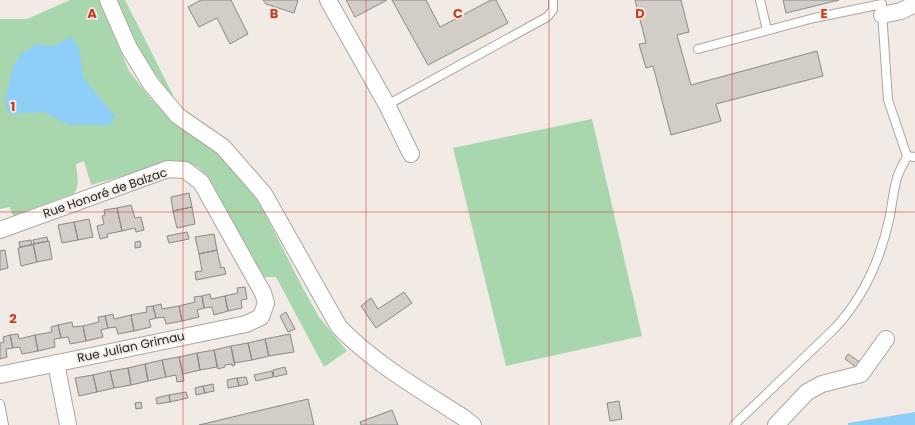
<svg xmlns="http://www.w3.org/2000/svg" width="915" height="425" font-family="Poppins,sans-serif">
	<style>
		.green { fill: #a9d7ad }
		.water { fill: #8fcef6 }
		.building { fill: #d3cdc8; stroke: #8d8883 }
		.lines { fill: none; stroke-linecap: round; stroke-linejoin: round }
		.service-casing { stroke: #aca6a2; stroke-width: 10 }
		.minor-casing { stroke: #aca6a2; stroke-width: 18 }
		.service { stroke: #fff; stroke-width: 8 }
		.minor { stroke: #fff; stroke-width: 16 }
		.grid { fill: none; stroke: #c83d20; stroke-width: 1; stroke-opacity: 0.55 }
		.labels { text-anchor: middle; stroke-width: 3.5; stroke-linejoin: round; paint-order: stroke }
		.street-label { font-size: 12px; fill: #262422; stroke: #f1eae5 }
		.grid-label { font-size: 13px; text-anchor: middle; font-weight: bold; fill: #c83d20; stroke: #f1eae5; stroke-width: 3.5; stroke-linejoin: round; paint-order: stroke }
	</style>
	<rect width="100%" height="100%" fill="#f1eae5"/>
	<!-- green -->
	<path class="green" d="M 70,0 L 99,0 L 129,71 L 150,98 L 180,128 L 210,146 L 245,183 L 260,204 L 304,290 L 319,317 L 347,351 L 324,367 L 276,277 L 261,277 L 213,185 L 199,168 L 184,161 L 160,165 L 91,185 L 84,161 L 76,164 L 78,183 L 75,193 L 13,216 L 10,207 L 0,209 L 0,19 L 27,19 Z
		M 116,0 L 125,0 L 173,95 L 171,96 L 137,48 Z
		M 592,119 L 642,336 L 506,366 L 453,148 Z"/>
	<!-- water -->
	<path class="water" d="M 71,36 L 79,48 L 83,77 L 115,116 L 110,125 L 69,125 L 44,112 L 9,114 L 5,102 L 13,66 L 21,54 L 36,44 L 55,46 Z
		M 915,412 L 915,425 L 848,425 L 848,423 Z"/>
	<!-- building -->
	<path class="building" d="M 201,0 L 231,0 L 248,34 L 230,44 L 217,18 L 199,27 L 188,7 Z
		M 263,0 L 298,0 L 294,13 L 266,4 Z
		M 346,0 L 387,0 L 355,17 Z
		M 392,0 L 426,0 L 440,27 L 491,0 L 496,0 L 508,23 L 428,65 Z
		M 635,0 L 681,0 L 689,32 L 677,35 L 691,85 L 817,51 L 823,76 L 716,104 L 721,121 L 671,135 L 653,66 L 646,68 L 639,44 L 646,43 Z
		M 783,0 L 839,0 L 786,13 Z
		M 189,193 L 192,207 L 173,211 L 171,197 Z
		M 131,205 L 135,218 L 141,217 L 144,230 L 136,232 L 135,228 L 122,231 L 117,208 Z
		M 192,207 L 195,224 L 177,228 L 173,211 Z
		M 117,208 L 122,231 L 107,234 L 108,237 L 100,239 L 97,226 L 104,224 L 102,216 L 105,215 L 104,210 Z
		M 89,219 L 93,237 L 78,240 L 74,222 Z
		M 74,222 L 78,240 L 62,243 L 58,225 Z
		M 187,232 L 189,239 L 169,243 L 167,236 Z
		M 214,234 L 217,250 L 199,254 L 195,237 Z
		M 47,237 L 48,241 L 34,244 L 33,240 Z
		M 31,240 L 32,245 L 20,247 L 19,242 Z
		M 49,241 L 52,259 L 37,262 L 33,244 Z
		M 140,241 L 141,247 L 135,248 L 135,242 Z
		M 33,244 L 37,262 L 21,266 L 18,248 Z
		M 5,250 L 8,268 L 0,270 L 0,251 Z
		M 217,250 L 221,268 L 224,267 L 226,274 L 196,280 L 195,272 L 202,271 L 199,254 Z
		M 245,287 L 247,299 L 241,300 L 242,308 L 228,311 L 225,296 L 238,293 L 237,288 Z
		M 404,292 L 412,303 L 376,328 L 361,306 L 371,298 L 378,309 Z
		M 210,294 L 211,299 L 225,296 L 228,311 L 214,315 L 212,307 L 204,308 L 202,296 Z
		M 202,296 L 204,308 L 197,310 L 199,317 L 182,321 L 179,306 L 195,302 L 194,297 Z
		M 161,304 L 162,309 L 179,306 L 182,321 L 166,324 L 164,317 L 156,318 L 153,306 Z
		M 153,306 L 156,318 L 149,320 L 151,327 L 134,331 L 131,315 L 147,312 L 146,307 Z
		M 286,312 L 295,329 L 288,332 L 280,316 Z
		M 113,314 L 114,319 L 131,315 L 134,331 L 118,334 L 116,327 L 108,328 L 105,316 Z
		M 105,316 L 108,328 L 101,330 L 103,337 L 86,341 L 83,326 L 99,322 L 98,317 Z
		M 72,322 L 73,327 L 83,326 L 86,341 L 70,344 L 68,337 L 61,338 L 58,325 Z
		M 58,325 L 61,338 L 54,339 L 55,347 L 38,351 L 35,335 L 52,332 L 51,327 Z
		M 18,334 L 19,339 L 35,335 L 38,351 L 22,354 L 20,347 L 13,348 L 10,335 Z
		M 290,334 L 294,352 L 269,356 L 265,339 Z
		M 10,335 L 13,348 L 6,349 L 7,357 L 0,359 L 0,343 L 4,342 L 3,337 Z
		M 265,339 L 269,356 L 252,360 L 248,343 Z
		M 248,343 L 252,360 L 234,363 L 231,346 Z
		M 231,346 L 235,365 L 232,366 L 232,364 L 225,365 L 225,367 L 218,369 L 214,350 Z
		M 214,350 L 217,367 L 200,370 L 197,353 Z
		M 197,353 L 200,370 L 183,374 L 179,357 Z
		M 848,354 L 864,365 L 860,370 L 845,359 Z
		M 179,357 L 184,381 L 177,382 L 176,375 L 166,377 L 162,360 Z
		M 162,360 L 166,377 L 148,381 L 145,364 Z
		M 145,364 L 148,381 L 131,385 L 128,368 Z
		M 285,367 L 287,374 L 274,377 L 273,370 Z
		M 128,368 L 131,385 L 114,388 L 110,371 Z
		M 110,371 L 114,388 L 97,392 L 93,375 Z
		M 272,371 L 273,377 L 256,381 L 254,375 Z
		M 93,375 L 97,392 L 79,396 L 75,378 Z
		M 246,377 L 248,384 L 239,386 L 237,378 Z
		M 237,378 L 239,386 L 228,388 L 227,380 Z
		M 213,384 L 214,391 L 205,393 L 203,386 Z
		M 203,386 L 205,393 L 196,395 L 195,388 Z
		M 186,392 L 188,398 L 170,402 L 169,395 Z
		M 169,395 L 170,402 L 157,404 L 156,398 Z
		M 308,399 L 314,425 L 199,425 Z
		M 619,401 L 622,419 L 610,421 L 607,403 Z
		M 141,402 L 142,408 L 136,409 L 135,403 Z
		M 392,410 L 398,425 L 361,425 L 360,422 Z"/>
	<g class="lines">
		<defs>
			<path id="service" d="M 760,0 L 767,30
				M 882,12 L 888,100 L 907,156
				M 698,49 L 814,18 L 882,4
				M 387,105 L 547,17 L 553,10 L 553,0
				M 907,156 L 915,157
				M 0,404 L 4,425
				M 734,425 L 835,328 C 863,298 880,260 889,220 C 892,206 893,192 897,178 C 899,171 904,163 907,156"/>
			<path id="minor" d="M 108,0 L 129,48 L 151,84 L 178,116 L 223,147 L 264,194 L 339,327 C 375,364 421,390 464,418 L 473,425
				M 328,0 L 387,105 L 411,154
				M 882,15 L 901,11 L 915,4
				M 0,230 L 168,169 L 185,170 L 201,182 L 263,293 L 266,303 L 261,317 L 246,324 L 0,375
				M 56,363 L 68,425
				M 776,425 L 807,392 L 822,384 L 861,374 L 886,339"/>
		</defs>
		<!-- service casing -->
		<use href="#service" class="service-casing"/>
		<!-- minor casing -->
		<use href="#minor" class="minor-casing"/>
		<!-- service -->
		<use href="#service" class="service"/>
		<!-- minor -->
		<use href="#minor" class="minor"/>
	</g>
	<!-- grid -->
	<path class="grid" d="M 183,0 L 183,425M 366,0 L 366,425M 549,0 L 549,425M 732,0 L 732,425M 0,212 L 915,212"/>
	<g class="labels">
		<!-- street labels -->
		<g class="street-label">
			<text transform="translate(105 193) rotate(-19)" y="4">Rue Honoré de Balzac</text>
			<text transform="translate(131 347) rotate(-12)" y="4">Rue Julian Grimau</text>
		</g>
	</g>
	<g class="grid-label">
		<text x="92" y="18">A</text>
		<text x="274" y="18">B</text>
		<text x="458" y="18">C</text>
		<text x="640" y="18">D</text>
		<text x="824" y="18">E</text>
		<text x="13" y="111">1</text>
		<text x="13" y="323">2</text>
	</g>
</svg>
